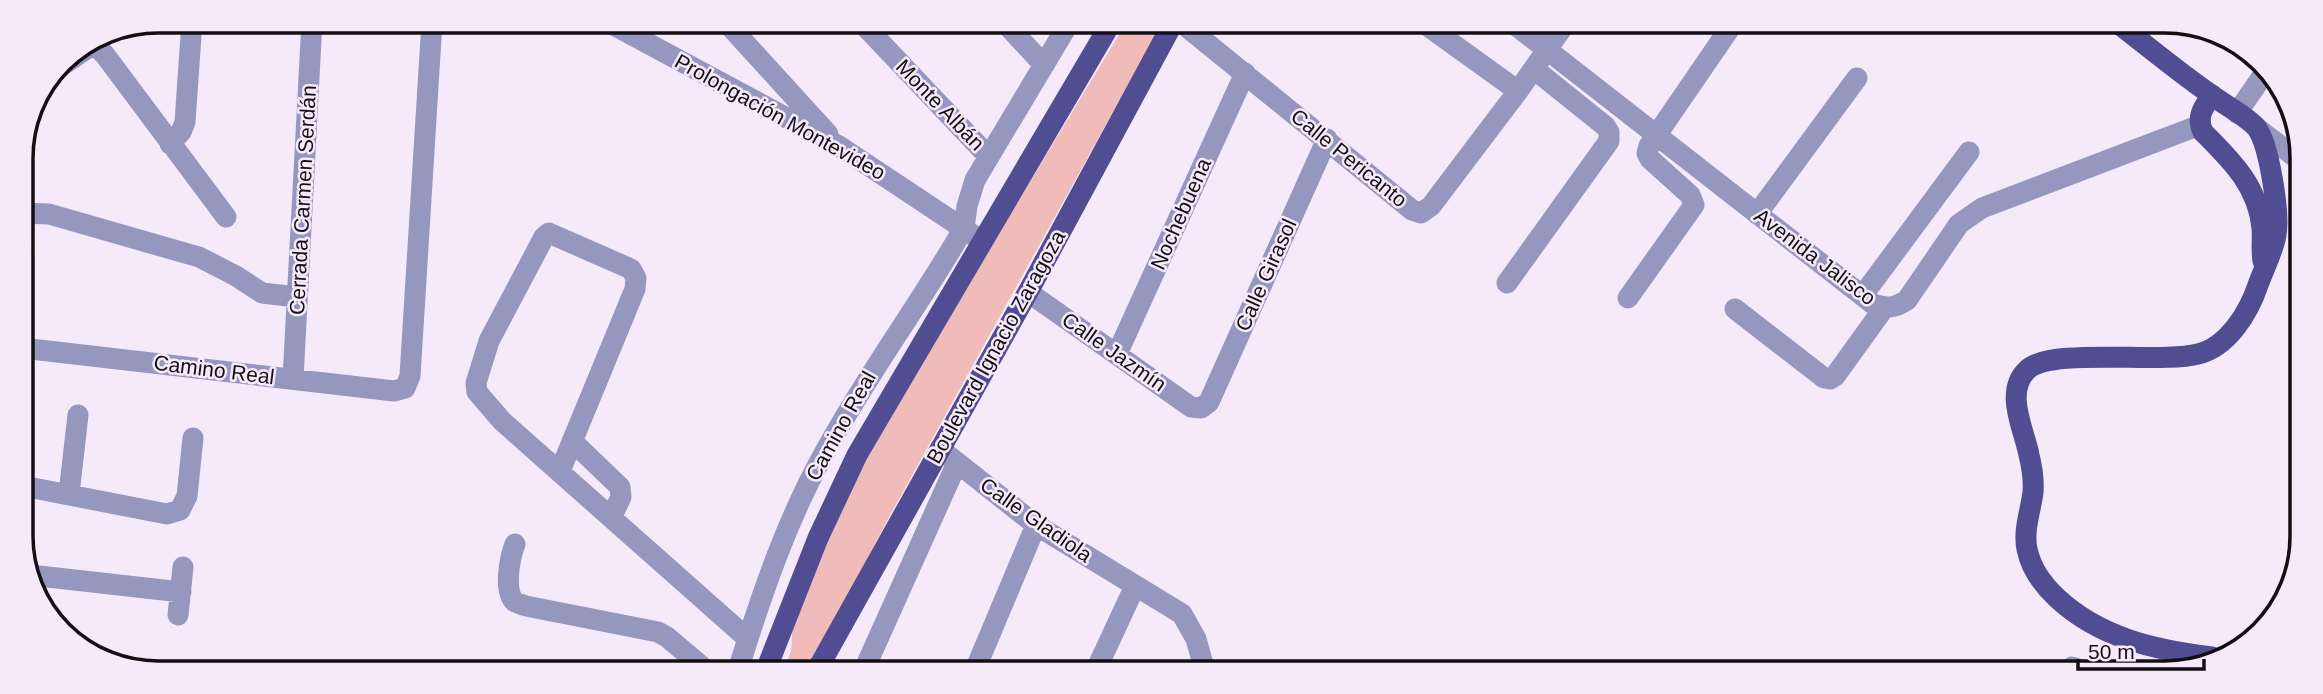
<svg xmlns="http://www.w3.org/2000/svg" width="2323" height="694" font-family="Arial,sans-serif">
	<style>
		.green { fill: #f1bbb9 }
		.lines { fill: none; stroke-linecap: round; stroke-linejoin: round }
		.minor { stroke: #9697bf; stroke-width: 21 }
		.major { stroke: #514d92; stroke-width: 21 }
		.labels { text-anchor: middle; stroke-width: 5; stroke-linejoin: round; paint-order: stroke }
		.street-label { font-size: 21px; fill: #130f14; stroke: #f5eaf9 }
		.rim { fill: none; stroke: #130f14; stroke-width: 3.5 }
	</style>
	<rect width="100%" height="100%" fill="#f5eaf9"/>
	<!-- green -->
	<path class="green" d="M 1126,23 L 1162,23 L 889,517 L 809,670 L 784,670 L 791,651 L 794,606 L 834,506 Z"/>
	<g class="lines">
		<!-- minor -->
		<path class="minor" d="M 608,22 L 839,146 L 973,235
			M 726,22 L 828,134
			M 862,23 L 989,157
			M 1005,23 L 1044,65
			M 1182,23 L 1412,210 L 1421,213 L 1431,206 L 1518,91 L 1565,24
			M 1425,24 L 1518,91
			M 1514,24 L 1873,304 C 1887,309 1895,308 1907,300 L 1959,224 L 1982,208 L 2200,125
			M 91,41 L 105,55 L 226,217
			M 57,69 L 95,43 L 99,36
			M 2237,113 L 2268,68
			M 2257,128 L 2299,160
			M 170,144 L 181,132 L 185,122 L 192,21
			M 22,213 L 49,214 L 199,257 L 236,276 L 262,293 L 297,297
			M 1757,214 L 1857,78
			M 1507,283 L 1609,141 L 1609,132 L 1605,126 L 1534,69
			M 1028,292 L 1191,407 L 1201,408 L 1209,402 L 1327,139
			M 1863,295 L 1969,152
			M 1628,298 L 1694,205 L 1690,195 L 1650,159 L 1647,153 L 1649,146 L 1732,25
			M 1735,309 L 1824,378 L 1830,379 L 1835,376 L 1884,308
			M 22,348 L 394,391 L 405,388 L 410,376 L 432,22
			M 1117,354 L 1245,73
			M 293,379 L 312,21
			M 572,441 L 620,487 L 621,497 L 612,516
			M 940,449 L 1036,525 L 1182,614 L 1196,639 L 1205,671
			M 560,471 L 635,289 L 636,278 L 631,269 L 549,233 L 544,237 L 489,341 L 476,383 L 477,392 L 502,421 L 748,639
			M 23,486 L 167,514 L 180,510 L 187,496 L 193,438
			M 69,494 L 78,415
			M 515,544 C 510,557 503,591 515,602 C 516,602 525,606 526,606 L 658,632 L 667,637 L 706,670
			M 30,575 L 181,592
			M 178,615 L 183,567
			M 739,667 C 762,593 788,517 826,450 C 868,373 920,304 964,228 L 967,206 L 975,180 L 1069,23
			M 2072,667 L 2093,673
			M 864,670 L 957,463
			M 975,670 L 1036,525
			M 1096,670 L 1135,586"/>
		<!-- major -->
		<path class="major" d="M 2120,25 C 2151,49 2181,74 2213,96 C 2225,105 2246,116 2256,127 C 2269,143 2280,214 2276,235 C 2273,252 2264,268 2258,285 C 2249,312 2228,347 2198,354 C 2160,364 2050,347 2027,370 C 2004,392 2024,429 2029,455 C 2032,467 2034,479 2033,492 C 2031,510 2023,530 2027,549 C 2031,569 2043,585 2057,598 C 2100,638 2155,650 2212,657
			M 2212,95 C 2203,108 2196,117 2203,132 C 2231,160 2258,186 2262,228 C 2263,239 2261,250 2263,261
			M 766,670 L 818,538 L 857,455 L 1111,23
			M 817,670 L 1028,292 L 1173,23"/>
	</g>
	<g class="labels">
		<!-- street labels -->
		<g class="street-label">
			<text transform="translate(940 105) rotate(46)" y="7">Monte Albán</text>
			<text transform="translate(780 117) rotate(29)" y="7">Prolongación Montevideo</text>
			<text transform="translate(1349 158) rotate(39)" y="7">Calle Pericanto</text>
			<text transform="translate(303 200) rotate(-87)" y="7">Cerrada Carmen Serdán</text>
			<text transform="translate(1181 214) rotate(-66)" y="7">Nochebuena</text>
			<text transform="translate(1815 257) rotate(37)" y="7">Avenida Jalisco</text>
			<text transform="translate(1266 275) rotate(-66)" y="7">Calle Girasol</text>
			<text transform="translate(996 347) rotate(-61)" y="7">Boulevard Ignacio Zaragoza</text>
			<text transform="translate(1114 352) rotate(35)" y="7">Calle Jazmín</text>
			<text transform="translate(214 370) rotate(7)" y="7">Camino Real</text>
			<text transform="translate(841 426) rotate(-61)" y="7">Camino Real</text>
			<text transform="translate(1036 520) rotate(35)" y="7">Calle Gladiola</text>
		</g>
	</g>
	<!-- crop -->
	<path d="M0 0H2323V694H0ZM158 33H2165A125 125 0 0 1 2290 158V536A125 125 0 0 1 2165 661H158A125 125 0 0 1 33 536V158A125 125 0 0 1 158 33Z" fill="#f5eaf9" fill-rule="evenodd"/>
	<path class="rim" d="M158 33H2165A125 125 0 0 1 2290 158V536A125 125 0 0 1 2165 661H158A125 125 0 0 1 33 536V158A125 125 0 0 1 158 33Z"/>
	<!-- scale -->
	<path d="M2078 659v10h126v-10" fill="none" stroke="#130f14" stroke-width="3.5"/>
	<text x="2088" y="659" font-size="21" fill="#130f14" stroke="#f5eaf9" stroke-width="5" paint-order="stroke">50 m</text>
</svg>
